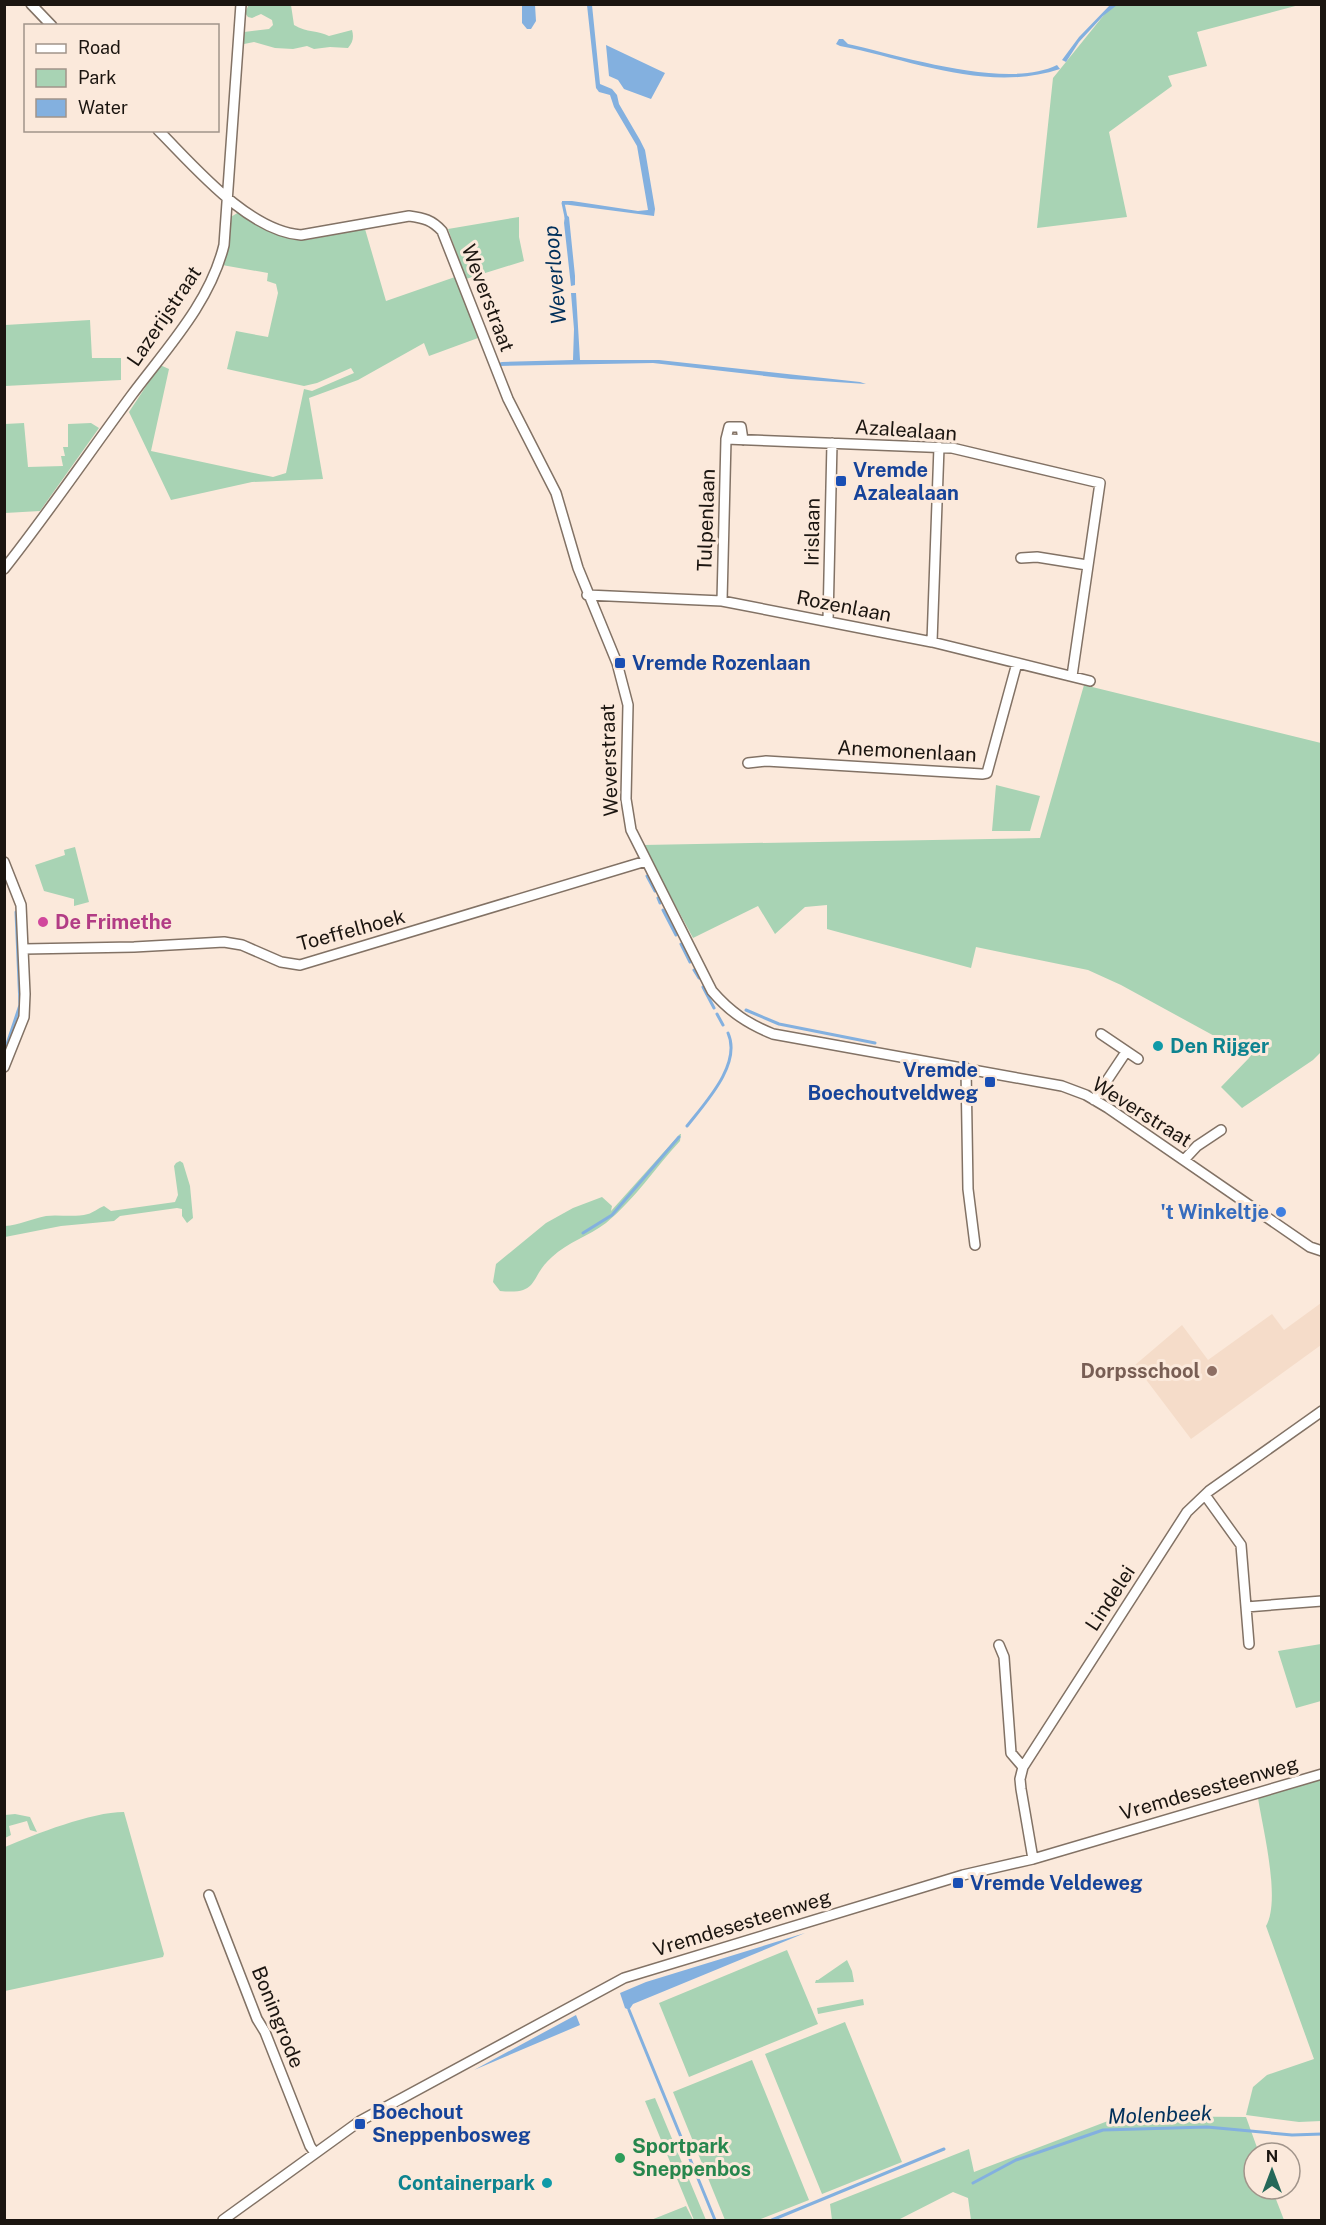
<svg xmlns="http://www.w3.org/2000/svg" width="1326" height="2225" font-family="'Public Sans',sans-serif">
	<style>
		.built { fill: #f5dcc9 }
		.green { fill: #a8d3b4 }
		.water { fill: #83b0df }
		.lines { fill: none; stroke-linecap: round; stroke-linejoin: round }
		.stream { stroke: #83b0df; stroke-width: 3 }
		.minor-casing { stroke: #827265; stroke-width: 12 }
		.minor { stroke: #fff; stroke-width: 9 }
		.transit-dot { fill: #1a4fb4; stroke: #fbe9db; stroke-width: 2 }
		.hotel-dot { fill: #d1479c; stroke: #fbe9db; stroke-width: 2 }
		.culture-dot { fill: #0f9aa8; stroke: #fbe9db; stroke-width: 2 }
		.shop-dot { fill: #3f7fe0; stroke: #fbe9db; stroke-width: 2 }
		.education-dot { fill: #8d6e63; stroke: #fbe9db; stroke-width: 2 }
		.leisure-dot { fill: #2e9e5b; stroke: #fbe9db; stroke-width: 2 }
		.labels { text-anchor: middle; stroke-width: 6; stroke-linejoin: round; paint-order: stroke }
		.street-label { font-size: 20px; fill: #1b1510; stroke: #fbe9db }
		.transit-label { font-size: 20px; font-weight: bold; fill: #164399; stroke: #fbe9db; text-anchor: start }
		.hotel-label { font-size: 20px; font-weight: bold; fill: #b23c85; stroke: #fbe9db; text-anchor: start }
		.culture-label { font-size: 20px; font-weight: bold; fill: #0d838f; stroke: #fbe9db; text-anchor: start }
		.shop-label { font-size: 20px; font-weight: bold; fill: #366cbe; stroke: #fbe9db; text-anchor: end }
		.education-label { font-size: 20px; font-weight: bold; fill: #785e54; stroke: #fbe9db; text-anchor: end }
		.leisure-label { font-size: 20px; font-weight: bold; fill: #27864d; stroke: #fbe9db; text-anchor: start }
		.water-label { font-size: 21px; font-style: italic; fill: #00305b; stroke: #fbe9db }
	</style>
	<rect width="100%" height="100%" fill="#fbe9db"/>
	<!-- built -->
	<path class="built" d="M 1321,1303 L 1321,1345 L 1191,1439 L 1135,1365 L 1182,1325 L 1208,1360 L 1272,1314 L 1284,1330 Z"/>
	<!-- green -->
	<path class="green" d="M 249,4 L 291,5 L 294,25 C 307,33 318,30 329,36 L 352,30 C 354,37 353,42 348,48 L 330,47 L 314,49 L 307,46 L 293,49 L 275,48 L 254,42 L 244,44 L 241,38 L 244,32 L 269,29 L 273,25 L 272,20 L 261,14 L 252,18 L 248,17 L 245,13 Z
		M 1112,5 L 1299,5 L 1197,32 L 1207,66 L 1168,76 L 1172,86 L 1109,132 L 1127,217 L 1037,228 L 1053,78 Z
		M 239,212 L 290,239 L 306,240 L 365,229 L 386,301 L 455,277 L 478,338 L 429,356 L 424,343 L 358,380 L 309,398 L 323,479 L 252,482 L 171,500 L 129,412 L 160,365 L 169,369 L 151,451 L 273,477 L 286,473 L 304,389 L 312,391 L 354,373 L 351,368 L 317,383 L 304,386 L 227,369 L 236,331 L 268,337 L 278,293 L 276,284 L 267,281 L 268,273 L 222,265 L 229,218 Z
		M 519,217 L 519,237 L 524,261 L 466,279 L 448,229 Z
		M 90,320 L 92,358 L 121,358 L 121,380 L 5,386 L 5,325 Z
		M 24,423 L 28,467 L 63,466 L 61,456 L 65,456 L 63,447 L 68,447 L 68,424 L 91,423 L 99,428 L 40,511 L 5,513 L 5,424 Z
		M 1084,685 L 1321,743 L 1321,1052 L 1313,1060 L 1242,1108 L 1221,1087 L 1249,1058 L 1218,1038 L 1121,985 L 1088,970 L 976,947 L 971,968 L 827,929 L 827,905 L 805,907 L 775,934 L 758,906 L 693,938 L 643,845 L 1040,838 Z
		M 996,785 L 1040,796 L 1030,831 L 992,831 Z
		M 75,847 L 89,902 L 74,906 L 74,899 L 44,891 L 35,865 L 65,855 L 64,850 Z
		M 680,1134 L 681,1134 L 680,1141 C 655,1168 635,1199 606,1223 C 589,1236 568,1242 552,1257 C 528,1278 541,1295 500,1291 L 493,1282 L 496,1264 L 546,1223 L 573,1208 L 602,1197 L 612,1206 L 611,1211 Z
		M 180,1161 L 183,1163 L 190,1186 L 193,1218 L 187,1223 L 182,1216 L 182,1209 L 177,1208 L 120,1216 L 114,1221 L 61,1226 L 5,1237 L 5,1226 C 19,1225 31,1219 46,1216 C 59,1214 73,1218 88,1214 C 93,1213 98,1208 104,1206 L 111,1211 L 175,1202 L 178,1195 L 174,1166 L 176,1163 Z
		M 1321,1644 L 1321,1701 L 1296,1708 L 1278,1651 Z
		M 1321,1779 L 1321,2121 L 1299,2122 L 1246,2115 L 1253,2087 L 1267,2075 L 1314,2059 L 1266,1926 C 1281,1900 1263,1830 1258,1798 Z
		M 124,1812 L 164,1954 L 163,1957 L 5,1991 L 5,1847 C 36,1834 91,1812 124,1812 Z
		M 15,1814 L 30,1817 L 37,1832 L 30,1830 L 27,1821 L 9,1826 L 11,1835 L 5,1838 L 5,1815 Z
		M 787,1950 L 818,2024 L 689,2077 L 659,2003 Z
		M 847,1960 L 852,1971 L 854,1982 L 815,1983 L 816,1980 L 818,1980 Z
		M 863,1999 L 864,2005 L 818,2014 L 817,2008 Z
		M 845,2022 L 902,2162 L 822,2194 L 765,2054 Z
		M 752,2060 L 809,2200 L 758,2220 L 725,2220 L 673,2092 Z
		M 655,2098 L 706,2220 L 694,2220 L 645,2101 Z
		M 1121,2116 L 1246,2117 L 1259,2153 L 1254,2153 L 1254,2189 L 1272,2189 L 1284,2220 L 971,2220 L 968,2198 L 953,2192 L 898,2220 L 832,2220 L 830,2204 L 969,2149 L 974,2172 Z
		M 686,2206 L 693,2220 L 651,2220 Z"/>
	<!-- water -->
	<path class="water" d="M 1111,4 L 1117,5 L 1103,16 L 1079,42 L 1066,62 L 1062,60 L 1079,37 Z
		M 522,5 L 535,5 L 536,21 L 531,29 L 527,29 L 522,23 Z
		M 587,5 L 592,5 L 600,84 L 612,89 L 617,95 L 619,104 L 640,140 L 645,150 L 655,209 L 654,216 L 562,204 L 562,201 L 572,201 L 638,211 L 648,210 L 637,146 L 614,107 L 610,95 L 599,92 L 596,88 Z
		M 839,39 L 843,39 L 848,44 C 902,56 1007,90 1057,65 L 1060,69 C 987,93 912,60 840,46 L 836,44 Z
		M 606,45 L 665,73 L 651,99 L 624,89 L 618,80 L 609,76 Z
		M 565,214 L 569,217 L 575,276 L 575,285 L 571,286 L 564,223 Z
		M 571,293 L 576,293 L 580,360 L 659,360 L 860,382 L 866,384 L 791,379 L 653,363 L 499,366 L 498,363 L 502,362 L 573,360 L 574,329 Z
		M 805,1933 L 633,2004 L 629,2010 L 625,2008 L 620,1993 L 646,1982 Z
		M 576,2015 L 580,2025 L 474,2070 Z"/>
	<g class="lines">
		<!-- stream -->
		<path class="stream" d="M 566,203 L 563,203 L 566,217
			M 647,876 L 655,891
			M 658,898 L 660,903
			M 663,910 L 676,935
			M 681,944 L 690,962
			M 694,970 L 699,978
			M 703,987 L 714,1008
			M 746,1010 L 779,1024 L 875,1043
			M 717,1014 L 723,1025
			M 4,1053 L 20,1005 L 16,912
			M 687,1126 C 705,1103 742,1064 728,1033
			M 583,1233 L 612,1215 L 679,1137
			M 629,2010 L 715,2220
			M 973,2183 L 1016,2160 L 1103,2130 L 1207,2127 L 1292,2135 L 1322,2134
			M 772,2220 L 944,2149"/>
		<defs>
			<path id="minor" d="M 31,4 L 52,26
				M 158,130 C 194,166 248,231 301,235 L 409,216 C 424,218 432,220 442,231 L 508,399 L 556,493 L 578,568 L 617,663 L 628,705 L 626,799 L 631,830 L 712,991 C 730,1012 748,1024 773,1034 L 1062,1086 L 1086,1095 L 1108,1108 L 1310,1247 L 1322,1251
				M 726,439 L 952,448 L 1100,483 L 1072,676
				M 1021,558 L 1037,557 L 1087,565
				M 4,569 C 49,512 89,453 131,396 C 166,349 210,303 224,245 L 241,4
				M 587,595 L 722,601 L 932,642 L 1090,681
				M 722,601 L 726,439 L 729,427 L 741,427 L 743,440
				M 828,621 L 832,443
				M 932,642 L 939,447
				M 748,763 L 766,761 L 982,774 L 987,773 L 1017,663
				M 4,862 L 21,905 L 25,994 L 24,1017 L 4,1067
				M 24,949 L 134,947 L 224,942 L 242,945 L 281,962 L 300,965 L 646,861
				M 1101,1034 L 1138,1059
				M 966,1068 L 968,1189 L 975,1245
				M 1094,1100 L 1126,1052
				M 1184,1160 L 1197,1146 L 1221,1130
				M 1205,1495 L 1241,1545 L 1249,1644
				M 1246,1607 L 1322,1601
				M 999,1645 L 1004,1657 L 1011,1753 L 1023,1767
				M 1033,1859 L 1021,1789 L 1020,1779 L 1023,1767 L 1187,1512 L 1209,1491 L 1322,1411
				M 209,1895 L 257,2019 L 265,2032 L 310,2146 L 315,2153
				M 223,2220 L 360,2121 L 624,1978 L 963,1875 L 1033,1859 L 1322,1774"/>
		</defs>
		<!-- minor casing -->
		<use href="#minor" class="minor-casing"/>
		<!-- minor -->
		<use href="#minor" class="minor"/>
	</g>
	<!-- markers -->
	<g class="transit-dot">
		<rect x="835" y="475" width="12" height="12" rx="3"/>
		<rect x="614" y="657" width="12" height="12" rx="3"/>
		<rect x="984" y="1076" width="12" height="12" rx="3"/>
		<rect x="952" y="1877" width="12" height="12" rx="3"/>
		<rect x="354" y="2118" width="12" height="12" rx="3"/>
	</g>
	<circle class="hotel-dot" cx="43" cy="922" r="6"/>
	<g class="culture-dot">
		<circle cx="1158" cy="1046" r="6"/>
		<circle cx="547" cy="2183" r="6"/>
	</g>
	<circle class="shop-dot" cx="1281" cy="1212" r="6"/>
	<circle class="education-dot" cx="1212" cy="1371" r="6"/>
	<circle class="leisure-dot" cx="620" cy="2158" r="6"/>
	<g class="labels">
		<!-- street labels -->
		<g class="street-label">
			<text transform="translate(488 298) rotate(69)" y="7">Weverstraat</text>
			<text transform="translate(164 316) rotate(-56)" y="7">Lazerijstraat</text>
			<text transform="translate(906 430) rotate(4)" y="7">Azalealaan</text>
			<text transform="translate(706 520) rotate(-88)" y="7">Tulpenlaan</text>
			<text transform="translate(812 532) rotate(-89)" y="7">Irislaan</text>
			<text transform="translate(844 606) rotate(11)" y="7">Rozenlaan</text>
			<text transform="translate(907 751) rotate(3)" y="7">Anemonenlaan</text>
			<text transform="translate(609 760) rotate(-92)" y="7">Weverstraat</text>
			<text transform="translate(351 930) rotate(-15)" y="7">Toeffelhoek</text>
			<text transform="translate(1142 1112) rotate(32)" y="7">Weverstraat</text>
			<text transform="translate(1110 1598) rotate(-57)" y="7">Lindelei</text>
			<text transform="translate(1209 1788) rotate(-16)" y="7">Vremdesesteenweg</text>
			<text transform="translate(742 1923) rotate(-17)" y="7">Vremdesesteenweg</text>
			<text transform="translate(278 2017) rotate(68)" y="7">Boningrode</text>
		</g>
		<!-- transit labels -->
		<g class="transit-label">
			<text x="853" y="477">Vremde<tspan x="853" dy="23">Azalealaan</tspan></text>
			<text x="632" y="670">Vremde Rozenlaan</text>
			<text x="978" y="1077" text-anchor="end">Vremde<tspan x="978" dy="23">Boechoutveldweg</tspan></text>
			<text x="970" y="1890">Vremde Veldeweg</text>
			<text x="372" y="2119">Boechout<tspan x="372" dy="23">Sneppenbosweg</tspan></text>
		</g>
		<!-- hotel labels -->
		<g class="hotel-label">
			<text x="55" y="929">De Frimethe</text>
		</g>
		<!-- culture labels -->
		<g class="culture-label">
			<text x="1170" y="1053">Den Rijger</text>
			<text x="535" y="2190" text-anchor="end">Containerpark</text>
		</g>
		<!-- shop labels -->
		<g class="shop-label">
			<text x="1269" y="1219">'t Winkeltje</text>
		</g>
		<!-- education labels -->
		<g class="education-label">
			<text x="1200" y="1378">Dorpsschool</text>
		</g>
		<!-- leisure labels -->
		<g class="leisure-label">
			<text x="632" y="2153">Sportpark<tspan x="632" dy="23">Sneppenbos</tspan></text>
		</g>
		<!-- water labels -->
		<g class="water-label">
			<text transform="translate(555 275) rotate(-95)" y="7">Weverloop</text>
			<text transform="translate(1160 2115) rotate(-2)" y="7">Molenbeek</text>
		</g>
	</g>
	<!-- border -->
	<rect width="1326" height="2225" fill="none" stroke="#1b1510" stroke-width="12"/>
	<!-- legend -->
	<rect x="24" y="24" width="195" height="108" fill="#fbe9db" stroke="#a1948a" stroke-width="1.5"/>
	<rect x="36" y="44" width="30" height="9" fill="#ffffff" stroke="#a1948a" stroke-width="1.5"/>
	<text x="78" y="54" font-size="18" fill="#1b1510">Road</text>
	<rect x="36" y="69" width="30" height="18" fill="#a8d3b4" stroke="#a1948a" stroke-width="1.5"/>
	<text x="78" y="84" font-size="18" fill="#1b1510">Park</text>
	<rect x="36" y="99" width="30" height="18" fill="#83b0df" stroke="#a1948a" stroke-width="1.5"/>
	<text x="78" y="114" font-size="18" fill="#1b1510">Water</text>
	<!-- north arrow -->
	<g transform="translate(1272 2171)"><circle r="28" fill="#fbe9db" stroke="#a1948a" stroke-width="1.5"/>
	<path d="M0-4.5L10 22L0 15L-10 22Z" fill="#256859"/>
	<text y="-9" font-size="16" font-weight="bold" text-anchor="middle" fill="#1b1510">N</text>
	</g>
</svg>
